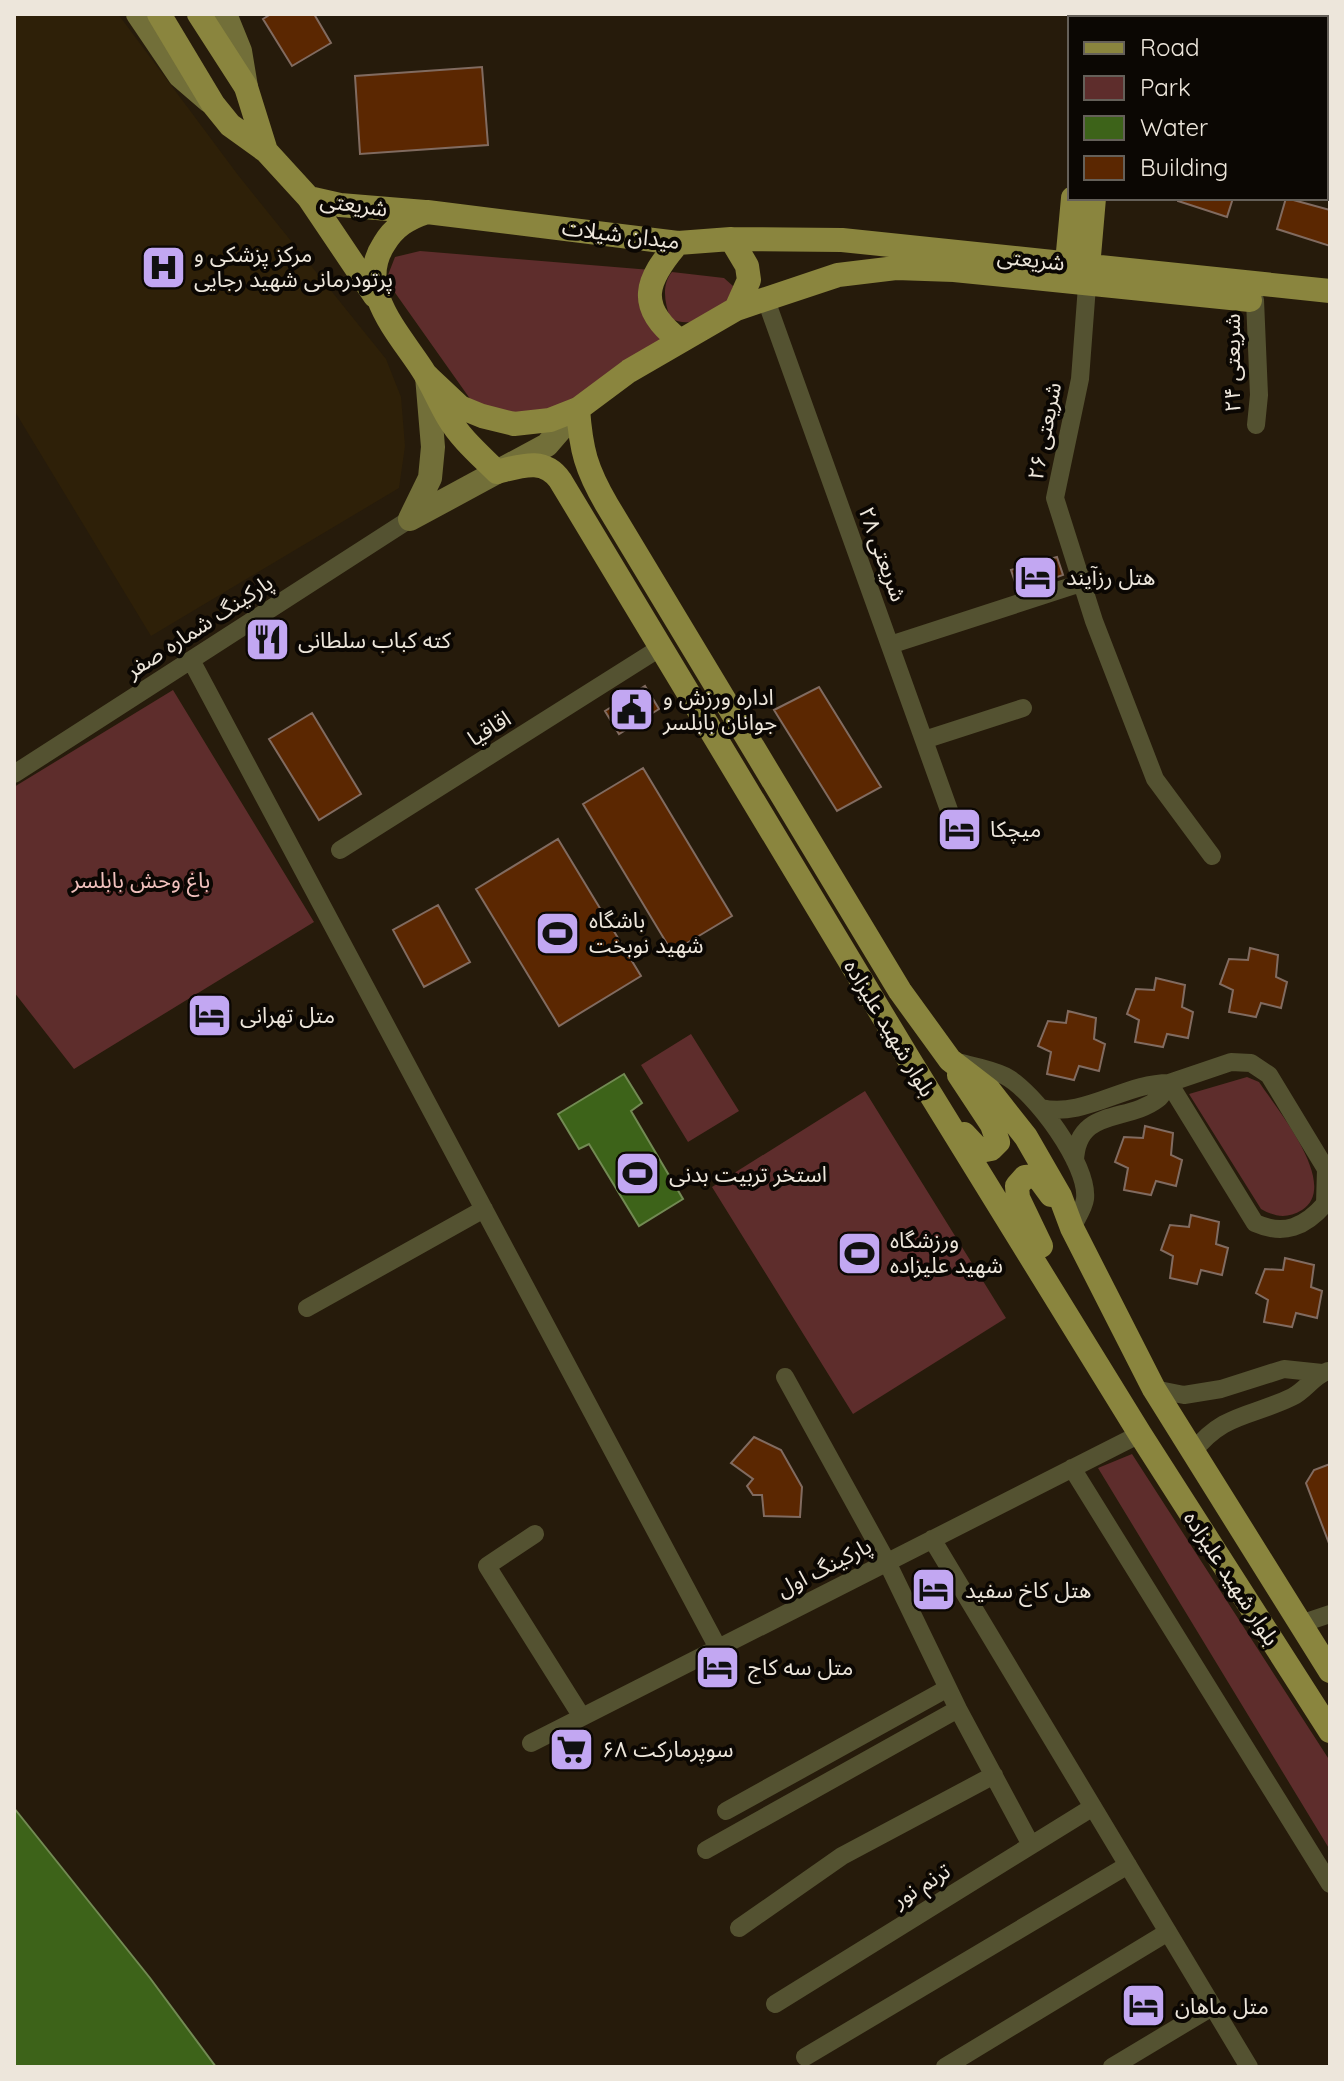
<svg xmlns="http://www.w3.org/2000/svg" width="1344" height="2081" font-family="Quicksand,'Noto Sans Arabic',sans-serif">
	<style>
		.built { fill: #2e2008 }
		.green { fill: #5e2d2c }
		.water { fill: #3d6319; stroke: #728a53; stroke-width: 2 }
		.building { fill: #5b2701; stroke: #816b60; stroke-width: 2 }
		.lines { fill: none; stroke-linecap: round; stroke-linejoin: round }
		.street { stroke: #545231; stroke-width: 18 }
		.secondary { stroke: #726f39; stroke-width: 24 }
		.primary { stroke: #8a853e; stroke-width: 24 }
		.labels { text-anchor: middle; stroke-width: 8; stroke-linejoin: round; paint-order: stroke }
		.street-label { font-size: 22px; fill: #ede6db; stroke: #0b0703 }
		.poi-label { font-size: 22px; fill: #ede6db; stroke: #0b0703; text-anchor: start }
		.park-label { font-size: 22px; fill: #f1c1bd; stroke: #0b0703 }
	</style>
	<rect width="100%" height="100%" fill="#261b0b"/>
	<!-- built -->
	<path class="built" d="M 14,14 L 118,14 L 238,175 L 386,359 L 401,397 L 405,446 L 399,488 L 151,636 L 14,410 Z"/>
	<!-- green -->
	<path class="green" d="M 420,251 L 651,270 L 668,342 L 569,404 L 530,418 L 473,403 L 391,287 L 388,275 L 395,257 Z
		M 672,272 L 724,278 L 733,286 L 731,298 C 711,312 694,331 670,318 C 665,303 661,285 672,272 Z
		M 173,690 L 314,922 L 74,1069 L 14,992 L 14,787 Z
		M 691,1034 L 739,1111 L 688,1142 L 641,1065 Z
		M 1247,1077 L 1259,1082 C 1276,1108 1341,1185 1302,1210 C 1287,1219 1275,1217 1261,1209 L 1189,1094 Z
		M 865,1091 L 1006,1318 L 853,1414 L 712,1187 Z
		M 1132,1454 L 1330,1761 L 1330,1850 L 1098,1468 Z"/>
	<!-- water -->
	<path class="water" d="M 624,1074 L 642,1103 L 631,1111 L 683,1199 L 639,1226 L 589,1144 L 579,1149 L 558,1114 Z
		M 14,1808 L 150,1978 L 216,2067 L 14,2067 Z"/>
	<!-- building -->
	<path class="building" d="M 271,14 L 314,14 L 331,43 L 292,66 L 263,19 Z
		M 482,67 L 488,145 L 360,154 L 355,76 Z
		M 1178,198 L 1233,198 L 1227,217 L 1178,201 Z
		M 1286,198 L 1330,210 L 1330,246 L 1277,229 Z
		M 1057,557 L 1063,575 L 1018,591 L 1011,570 Z
		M 645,686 L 659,709 L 619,734 L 605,711 Z
		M 819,687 L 881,787 L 837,811 L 774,710 Z
		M 312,713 L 361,794 L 319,820 L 269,739 Z
		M 643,768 L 732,916 L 672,952 L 583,804 Z
		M 558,839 L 641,976 L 559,1026 L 476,889 Z
		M 438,905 L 470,962 L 424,987 L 393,930 Z
		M 1250,948 L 1278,955 L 1276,977 L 1287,982 L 1281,1008 L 1261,1003 L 1256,1017 L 1229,1012 L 1233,990 L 1220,984 L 1229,959 L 1248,960 Z
		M 1156,978 L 1185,985 L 1182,1007 L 1193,1012 L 1188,1038 L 1167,1034 L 1163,1047 L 1135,1042 L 1139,1020 L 1127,1014 L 1136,989 L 1154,990 Z
		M 1068,1011 L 1096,1018 L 1094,1039 L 1105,1044 L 1099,1071 L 1079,1066 L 1074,1080 L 1047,1074 L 1051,1052 L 1038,1046 L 1048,1021 L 1066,1023 Z
		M 1145,1126 L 1173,1133 L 1171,1155 L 1182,1160 L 1176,1186 L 1156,1181 L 1151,1195 L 1124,1190 L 1128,1168 L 1115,1162 L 1124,1137 L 1143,1138 Z
		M 1191,1215 L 1219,1222 L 1216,1244 L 1228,1248 L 1222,1275 L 1201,1270 L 1197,1284 L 1170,1278 L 1173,1256 L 1161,1250 L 1170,1225 L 1189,1227 Z
		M 1285,1258 L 1314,1265 L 1311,1287 L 1322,1291 L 1317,1318 L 1296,1313 L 1292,1327 L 1264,1322 L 1268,1300 L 1256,1293 L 1265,1269 L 1283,1270 Z
		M 754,1437 L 781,1450 L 802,1487 L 800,1517 L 764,1516 L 762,1495 L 753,1495 L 747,1486 L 753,1479 L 731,1463 Z
		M 1330,1464 L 1330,1546 L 1306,1483 L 1314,1470 Z"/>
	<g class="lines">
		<!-- street -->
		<path class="street" d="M 1087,286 L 1080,379 L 1055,498 L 1094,621 L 1155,779 L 1212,856
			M 766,300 L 954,824
			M 1255,300 L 1259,395 L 1256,425
			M 890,645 L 1081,583
			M 191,660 L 718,1648
			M 924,740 L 1023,708
			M 14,774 L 410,519
			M 340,850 L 663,646
			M 957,1062 C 973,1066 991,1069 1005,1076 C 1034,1091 1089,1165 1085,1199 C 1084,1208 1076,1219 1072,1228
			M 1231,1062 L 1251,1063 L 1269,1075 L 1326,1169 L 1325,1204 C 1305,1227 1284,1236 1255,1223 L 1169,1083 Z
			M 1041,1108 C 1084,1118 1125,1083 1169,1083
			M 1075,1161 C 1077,1107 1127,1123 1158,1099 C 1163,1095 1166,1087 1169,1083
			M 307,1308 L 484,1209
			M 785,1377 L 887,1562 L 958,1709 L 1031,1845
			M 1154,1389 L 1184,1395 L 1221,1389 L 1284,1369 L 1322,1373
			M 1193,1452 C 1223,1413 1251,1417 1292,1397 C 1305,1391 1313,1376 1328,1371
			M 1072,1468 L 1330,1884
			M 535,1534 L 487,1566 L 582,1717
			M 932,1539 L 1249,2067
			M 1300,1624 L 1330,1614
			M 531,1743 L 1140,1434
			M 726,1811 L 948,1688
			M 706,1850 L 958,1709
			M 739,1928 L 842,1856 L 994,1775
			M 775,2004 L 1093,1807
			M 805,2057 L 1128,1865
			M 945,2067 L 1168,1932
			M 1112,2067 L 1212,2007"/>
		<!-- secondary -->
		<path class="secondary" d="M 138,14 L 180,76 L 209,101
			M 225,14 L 240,51 L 246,87
			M 410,519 L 547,445 L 578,409
			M 410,519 L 430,478 L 433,447 L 427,376"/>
		<!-- primary -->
		<path class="primary" d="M 159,14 L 213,104 L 230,125 L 266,151 L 309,198 L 375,296
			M 199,14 L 246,87 L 266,151
			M 1090,18 L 1091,14
			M 1111,18 L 1112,14
			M 309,198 L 340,205 L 425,212
			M 731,239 L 842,240 L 1330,291
			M 678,243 C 646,280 635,306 679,340
			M 1067,263 L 1073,198
			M 1087,279 L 1094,198
			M 736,309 L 838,275 L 896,268 L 954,270 L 1250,300
			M 427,376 L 460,407 L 482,416 L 514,424 L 550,420 L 578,409 L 629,371 L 736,309 L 749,280 L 747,266 L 731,239 L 678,243 L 427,212 C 408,218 394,227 384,244 C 355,288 398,332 422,369 C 432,384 439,402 448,417 C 460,438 480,455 497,472 C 521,466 544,457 560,480 L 910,1061 L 1140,1434 L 1330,1731
			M 578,409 C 581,450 586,469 607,505 L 900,991 L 950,1060 L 989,1090 L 1026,1137 L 1060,1196 L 1072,1228 L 1154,1389 L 1330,1671
			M 959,1075 L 992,1125 L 998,1142 L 991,1149 L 980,1151 L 964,1134
			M 1041,1246 L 1018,1198 L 1017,1186 L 1025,1177 L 1037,1176 L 1051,1195"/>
	</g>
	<!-- icons -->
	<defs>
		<symbol id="hospital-square" viewBox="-11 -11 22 22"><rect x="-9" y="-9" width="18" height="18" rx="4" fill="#c2a7f2" stroke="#0b0703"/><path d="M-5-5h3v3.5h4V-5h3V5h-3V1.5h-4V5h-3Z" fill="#111"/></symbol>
		<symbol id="hotel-square" viewBox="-11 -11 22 22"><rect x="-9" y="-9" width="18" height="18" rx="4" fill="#c2a7f2" stroke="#0b0703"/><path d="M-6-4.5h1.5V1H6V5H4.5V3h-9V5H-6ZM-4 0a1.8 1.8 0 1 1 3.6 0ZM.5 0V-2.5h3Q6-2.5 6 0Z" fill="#111"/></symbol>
		<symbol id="restaurant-square" viewBox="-11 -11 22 22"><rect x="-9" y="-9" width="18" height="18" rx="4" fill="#c2a7f2" stroke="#0b0703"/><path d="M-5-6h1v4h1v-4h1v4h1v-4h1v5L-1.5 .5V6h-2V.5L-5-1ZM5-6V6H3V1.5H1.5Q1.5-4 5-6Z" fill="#111"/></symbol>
		<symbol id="civic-square" viewBox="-11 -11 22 22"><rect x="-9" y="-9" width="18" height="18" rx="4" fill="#c2a7f2" stroke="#0b0703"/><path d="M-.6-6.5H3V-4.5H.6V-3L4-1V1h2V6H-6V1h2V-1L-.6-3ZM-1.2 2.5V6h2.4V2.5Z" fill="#111"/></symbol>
		<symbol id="stadium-square" viewBox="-11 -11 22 22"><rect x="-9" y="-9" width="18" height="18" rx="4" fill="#c2a7f2" stroke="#0b0703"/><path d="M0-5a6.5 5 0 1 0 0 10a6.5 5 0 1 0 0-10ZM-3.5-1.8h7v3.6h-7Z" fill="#111"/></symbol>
		<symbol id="supermarket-square" viewBox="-11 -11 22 22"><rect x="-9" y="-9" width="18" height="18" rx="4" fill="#c2a7f2" stroke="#0b0703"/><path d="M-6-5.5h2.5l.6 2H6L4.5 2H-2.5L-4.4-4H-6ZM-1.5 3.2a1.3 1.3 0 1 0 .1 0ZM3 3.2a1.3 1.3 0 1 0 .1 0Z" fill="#111"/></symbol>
	</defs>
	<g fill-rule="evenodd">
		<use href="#hospital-square" x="138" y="242" width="51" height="51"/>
		<use href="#hotel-square" x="1010" y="552" width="51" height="51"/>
		<use href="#restaurant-square" x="242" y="614" width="51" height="51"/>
		<use href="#civic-square" x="606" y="684" width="51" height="51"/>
		<use href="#hotel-square" x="934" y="804" width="51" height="51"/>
		<use href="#stadium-square" x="532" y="908" width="51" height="51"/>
		<use href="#hotel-square" x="184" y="990" width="51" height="51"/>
		<use href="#stadium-square" x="612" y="1148" width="51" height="51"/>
		<use href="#stadium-square" x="834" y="1228" width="51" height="51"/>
		<use href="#hotel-square" x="908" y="1564" width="51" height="51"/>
		<use href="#hotel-square" x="692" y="1642" width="51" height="51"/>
		<use href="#supermarket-square" x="546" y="1724" width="51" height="51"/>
		<use href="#hotel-square" x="1118" y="1980" width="51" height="51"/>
	</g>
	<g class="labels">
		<!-- street labels -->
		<g class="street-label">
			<text transform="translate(354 204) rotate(8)" y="8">شریعتی</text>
			<text transform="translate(621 234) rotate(7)" y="8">میدان شیلات</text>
			<text transform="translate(1031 259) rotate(6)" y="8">شریعتی</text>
			<text transform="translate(1232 363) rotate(-90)" y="8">شریعتی ۲۴</text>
			<text transform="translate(1044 431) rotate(-79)" y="8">شریعتی ۲۶</text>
			<text transform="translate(883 554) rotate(70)" y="8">شریعتی ۲۸</text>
			<text transform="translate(199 626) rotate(-33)" y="8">پارکینگ شماره صفر</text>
			<text transform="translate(489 728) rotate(-32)" y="8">اقاقیا</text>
			<text transform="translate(890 1028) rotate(59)" y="8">بلوار شهید علیزاده</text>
			<text transform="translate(824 1567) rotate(-27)" y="8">پارکینگ اول</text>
			<text transform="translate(1232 1578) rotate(57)" y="8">بلوار شهید علیزاده</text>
			<text transform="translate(921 1885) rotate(-32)" y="8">ترنم نور</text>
		</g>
		<!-- poi labels -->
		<g class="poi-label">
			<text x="194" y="262">مرکز پزشکی و<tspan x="194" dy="25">پرتودرمانی شهید رجایی</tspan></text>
			<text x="1066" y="585">هتل رزآیند</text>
			<text x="298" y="648">کته کباب سلطانی</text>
			<text x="663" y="705">اداره ورزش و<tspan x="663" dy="25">جوانان بابلسر</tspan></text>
			<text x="990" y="837">میچکا</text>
			<text x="589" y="928">باشگاه<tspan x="589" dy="25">شهید نوبخت</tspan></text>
			<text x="240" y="1023">متل تهرانی</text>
			<text x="669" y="1182">استخر تربیت بدنی</text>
			<text x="890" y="1248">ورزشگاه<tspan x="890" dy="25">شهید علیزاده</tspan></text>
			<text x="965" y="1598">هتل کاخ سفید</text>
			<text x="748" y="1675">متل سه کاج</text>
			<text x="602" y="1757">سوپرمارکت ۶۸</text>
			<text x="1175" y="2014">متل ماهان</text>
		</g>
		<!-- park labels -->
		<g class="park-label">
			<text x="141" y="888">باغ وحش بابلسر</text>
		</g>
	</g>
	<!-- border -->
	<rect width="1344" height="2081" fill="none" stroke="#ede6db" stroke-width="32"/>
	<!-- legend -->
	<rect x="1068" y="16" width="260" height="184" fill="#0b0703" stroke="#656059" stroke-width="2"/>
	<rect x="1084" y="42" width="40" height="12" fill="#8a853e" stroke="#656059" stroke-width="2"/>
	<text x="1140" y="56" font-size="24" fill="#ede6db">Road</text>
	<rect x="1084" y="76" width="40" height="24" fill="#5e2d2c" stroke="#656059" stroke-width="2"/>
	<text x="1140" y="96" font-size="24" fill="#ede6db">Park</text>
	<rect x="1084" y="116" width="40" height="24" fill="#3d6319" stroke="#656059" stroke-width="2"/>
	<text x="1140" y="136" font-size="24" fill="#ede6db">Water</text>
	<rect x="1084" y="156" width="40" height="24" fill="#5b2701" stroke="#656059" stroke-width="2"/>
	<text x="1140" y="176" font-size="24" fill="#ede6db">Building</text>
</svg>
